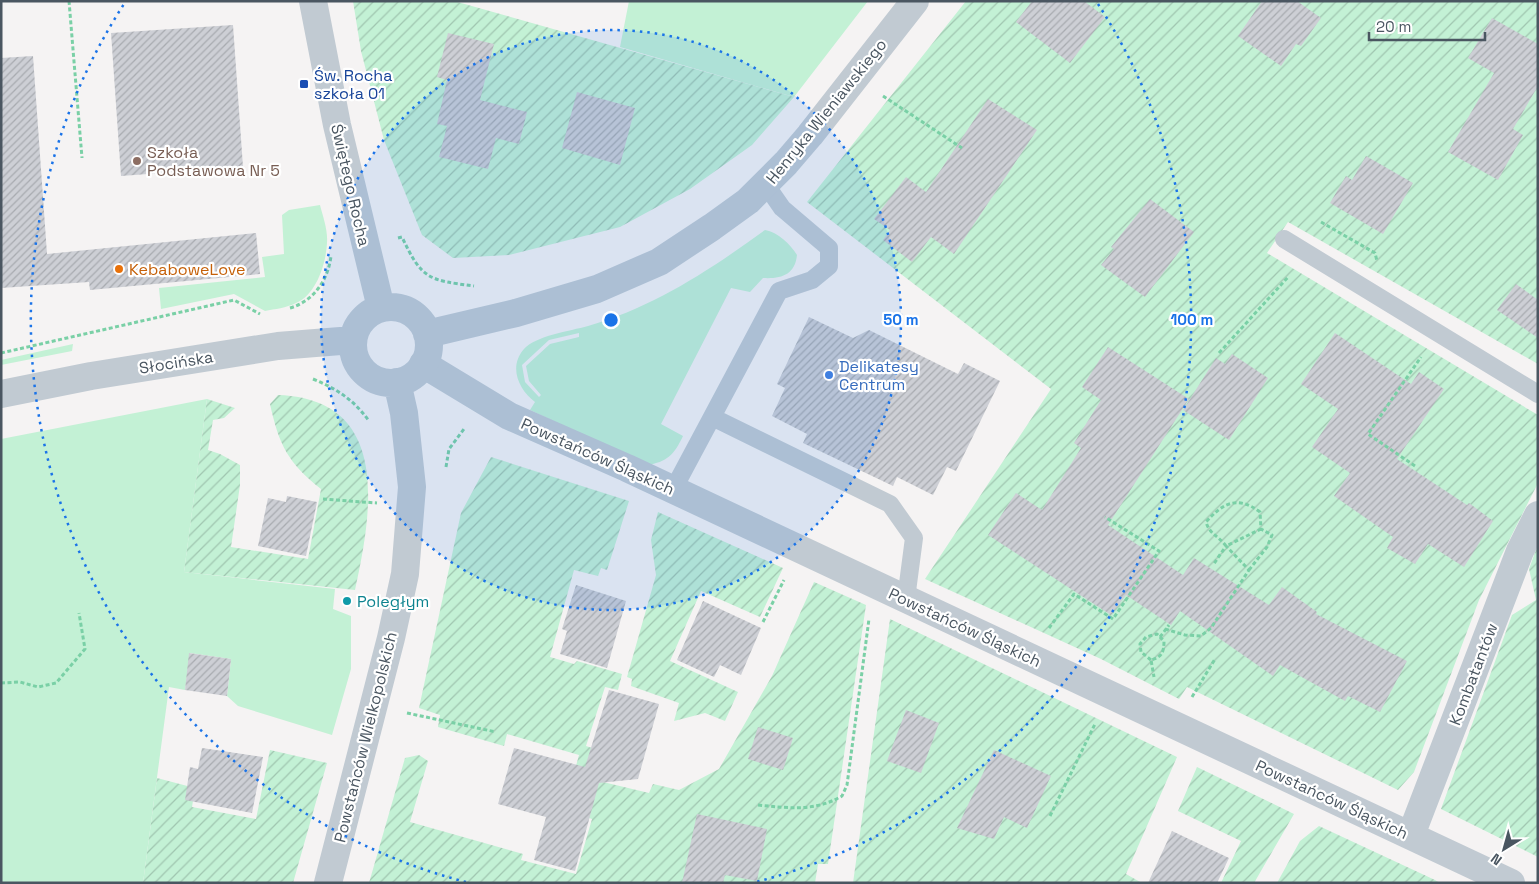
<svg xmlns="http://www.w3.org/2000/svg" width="1539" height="884" font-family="'Space Grotesk',sans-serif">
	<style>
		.grass { fill: #c3f1d5; fill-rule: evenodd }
		.garden { fill: url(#garden-furrows) }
		.building { fill: url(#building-hatch) }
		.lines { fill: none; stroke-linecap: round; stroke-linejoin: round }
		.path { stroke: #7ad0a6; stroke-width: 3; stroke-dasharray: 4 2.5; stroke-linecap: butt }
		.service { stroke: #c1cad2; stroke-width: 18 }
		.minor { stroke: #c1cad2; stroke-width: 28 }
		.tertiary { stroke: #c1cad2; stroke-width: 28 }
		.ring { fill: none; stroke: #1a73e8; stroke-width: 2.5; stroke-dasharray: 2.5 5 }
		.transit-dot { fill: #1a4fb4; stroke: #fff; stroke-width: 2 }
		.education-dot { fill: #8d6e63; stroke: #fff; stroke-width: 2 }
		.food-dot { fill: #e8710a; stroke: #fff; stroke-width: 2 }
		.shop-dot { fill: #3f7fe0; stroke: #fff; stroke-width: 2 }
		.culture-dot { fill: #0f9aa8; stroke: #fff; stroke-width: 2 }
		.labels { text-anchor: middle; stroke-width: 4.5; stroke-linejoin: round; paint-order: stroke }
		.transit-label { font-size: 16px; fill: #164399; stroke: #fff; text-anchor: start }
		.street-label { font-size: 16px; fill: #4a5661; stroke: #fff }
		.education-label { font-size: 16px; fill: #785e54; stroke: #fff; text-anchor: start }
		.food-label { font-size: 16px; fill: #c56008; stroke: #fff; text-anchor: start }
		.shop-label { font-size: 16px; fill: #366cbe; stroke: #fff; text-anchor: start }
		.culture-label { font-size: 16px; fill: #0d838f; stroke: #fff; text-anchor: start }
		.centre { fill: #1a73e8; stroke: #fff; stroke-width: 2.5 }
		.ring-label { font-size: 15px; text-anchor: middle; font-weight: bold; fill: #1a73e8; stroke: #fff; stroke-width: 4.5; stroke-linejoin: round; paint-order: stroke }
	</style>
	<defs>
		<pattern id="garden-furrows" width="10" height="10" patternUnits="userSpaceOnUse" patternTransform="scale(1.25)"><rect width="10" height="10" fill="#c3f1d5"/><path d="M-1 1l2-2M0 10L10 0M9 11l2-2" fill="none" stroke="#a0c6b0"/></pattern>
		<pattern id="building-hatch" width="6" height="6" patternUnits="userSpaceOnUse" patternTransform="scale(1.25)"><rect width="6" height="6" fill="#cdcfd5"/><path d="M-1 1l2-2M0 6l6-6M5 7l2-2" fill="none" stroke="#a8abb0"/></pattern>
	</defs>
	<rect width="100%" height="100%" fill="#f5f3f3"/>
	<!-- grass -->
	<path class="grass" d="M 629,1 L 868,1 L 794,97 L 620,47 Z
		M 320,205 C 323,217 328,230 327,243 C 326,264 316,295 296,303 C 286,308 275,309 265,311 L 234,294 L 161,309 L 159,288 L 265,277 L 262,257 L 284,254 L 282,215 L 289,210 Z
		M 765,230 C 778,232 790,244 797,255 C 795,275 781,279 763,278 L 750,292 L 731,288 L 661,424 L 683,436 C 674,455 667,462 647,465 L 530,410 L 535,402 C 519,390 508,367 524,349 C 535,336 570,331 588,326 C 654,307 710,270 765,230 ZM 579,333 L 579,337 L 550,344 L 526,366 L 529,381 L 541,395 L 539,397 L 525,382 L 522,365 L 549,340 Z
		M 73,344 L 72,351 L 1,365 L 1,360 Z
		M 207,399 L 184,572 L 335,589 L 333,609 L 351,616 L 351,669 L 332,735 L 238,706 L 227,696 L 231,659 L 190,653 L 185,690 L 169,687 L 143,883 L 1,883 L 1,439 Z"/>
	<!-- garden -->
	<path class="garden" d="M 353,1 L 454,1 L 794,97 L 752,145 L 690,189 L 620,227 L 509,255 L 453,258 L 422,235 L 384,140 L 361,51 Z
		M 966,1 L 1538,1 L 1538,364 L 1288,222 L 1267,253 L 1538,415 L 1538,483 L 1479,600 L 1414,772 L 1398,790 L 1187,687 L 1179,699 L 1101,659 L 925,579 L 1051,389 L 807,202 Z
		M 278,395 C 392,399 372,512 355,590 L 184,572 L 207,399 L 235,408 L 224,418 L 213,420 L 208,450 L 220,454 L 240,465 L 240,485 L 231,547 L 308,559 L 321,489 C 288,463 279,445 270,404 Z
		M 491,457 L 629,501 L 607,570 L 601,568 L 598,576 L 574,570 L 550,657 L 574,664 L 577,661 L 622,674 L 618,690 L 605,687 L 586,746 L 611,754 L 603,782 L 649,793 L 653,784 L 679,790 L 719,769 L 772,676 L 814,582 L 866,605 L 828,864 L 818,864 L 815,883 L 369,883 L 405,758 L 419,755 L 428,761 L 410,822 L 523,854 L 521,860 L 576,874 L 592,819 L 564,810 L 579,755 L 507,734 L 504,746 L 438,727 L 440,715 L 419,708 L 461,513 Z
		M 658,512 L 783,568 L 760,617 L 701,591 L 670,661 L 738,692 L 725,721 L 705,713 L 674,721 L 679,703 L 631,686 L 632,679 L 627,677 L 656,575 L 651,540 Z
		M 1538,544 L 1538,857 L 1441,809 L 1512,615 L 1536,600 L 1529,569 Z
		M 890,619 L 1177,757 L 1126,874 L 1142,883 L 853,883 Z
		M 270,750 L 327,763 L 293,883 L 143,883 L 157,778 L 195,788 L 192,807 L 256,819 Z
		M 1197,767 L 1294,814 L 1254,883 L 1221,883 L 1241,841 L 1178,811 Z
		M 1319,826 L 1435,880 L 1440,883 L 1277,883 L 1300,841 Z"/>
	<!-- building -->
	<path class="building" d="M 1032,1 L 1084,1 L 1105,17 L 1070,63 L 1016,22 Z
		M 1262,1 L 1297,1 L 1321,18 L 1301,46 L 1296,44 L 1281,66 L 1238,36 Z
		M 1492,18 L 1538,44 L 1538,86 L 1513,129 L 1523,135 L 1498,180 L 1448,152 L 1494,73 L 1468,58 Z
		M 233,25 L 243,167 L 121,176 L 111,33 Z
		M 448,33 L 494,44 L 480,100 L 527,112 L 519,144 L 496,138 L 488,169 L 439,157 L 447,126 L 437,124 L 447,80 L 437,77 Z
		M 33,56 L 47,254 L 256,233 L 260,274 L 90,290 L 89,282 L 1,288 L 1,58 Z
		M 577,92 L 635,108 L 620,165 L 562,148 Z
		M 988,99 L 1037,130 L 954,254 L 931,237 L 912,262 L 883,240 L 890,230 L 874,219 L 906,177 L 926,192 Z
		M 1366,156 L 1413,183 L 1383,234 L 1330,203 L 1346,176 L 1352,180 Z
		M 1150,199 L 1194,232 L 1145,297 L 1101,265 L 1114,249 L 1111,247 Z
		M 1516,284 L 1538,300 L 1538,338 L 1497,310 Z
		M 809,317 L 853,338 L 869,330 L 958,374 L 964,363 L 1000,381 L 956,471 L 947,467 L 933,495 L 897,477 L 893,486 L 803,443 L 807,434 L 772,416 L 785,388 L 777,384 Z
		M 1335,333 L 1411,384 L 1419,372 L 1444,389 L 1397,459 L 1467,505 L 1469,503 L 1493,521 L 1464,567 L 1428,544 L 1415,564 L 1387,548 L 1393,537 L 1334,496 L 1350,473 L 1312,447 L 1338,409 L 1301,384 Z
		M 1108,347 L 1189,399 L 1108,525 L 1183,575 L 1194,558 L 1269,605 L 1282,587 L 1317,612 L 1316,614 L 1407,661 L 1380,712 L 1348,696 L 1345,701 L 1280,665 L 1273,676 L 1180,611 L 1171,625 L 1126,595 L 1111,615 L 988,535 L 1016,493 L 1042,510 L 1081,448 L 1074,443 L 1101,400 L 1082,387 Z
		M 1232,354 L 1268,378 L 1229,440 L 1183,410 L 1216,358 L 1225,364 Z
		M 287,496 L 317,502 L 306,556 L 258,546 L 268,498 L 286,502 Z
		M 576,585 L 626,601 L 607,668 L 560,654 L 567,631 L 562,629 Z
		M 703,601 L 761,628 L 741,675 L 720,665 L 714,677 L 677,660 Z
		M 189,653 L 231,659 L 227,696 L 185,690 Z
		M 609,690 L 659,704 L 638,779 L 599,783 L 575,871 L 534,860 L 546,817 L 498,804 L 514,748 L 585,767 Z
		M 906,710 L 939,723 L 921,773 L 887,761 Z
		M 758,727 L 793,738 L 783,770 L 748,759 Z
		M 202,748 L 263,757 L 252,813 L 185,800 L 190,767 L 198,769 Z
		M 994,750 L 1051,776 L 1027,828 L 1004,817 L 994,839 L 957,828 Z
		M 697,814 L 767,829 L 757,881 L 725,875 L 723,883 L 682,883 Z
		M 1172,831 L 1229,858 L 1217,883 L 1148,883 Z"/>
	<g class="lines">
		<!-- path -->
		<path class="path" d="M 69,1 L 82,158
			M 883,96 L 962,148
			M 1321,222 L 1375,253 L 1377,261
			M 398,238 L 402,237 C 422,280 429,280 474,286
			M 290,308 C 314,301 328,280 331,256
			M 1,353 L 234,300 L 260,314
			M 1219,353 L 1289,276
			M 313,379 C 337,389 354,400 369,421
			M 1415,466 L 1368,434 L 1421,357
			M 446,467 L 449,449 L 464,429
			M 323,499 L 377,503
			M 1249,570 L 1267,547 L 1272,535 L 1261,529 L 1260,512 C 1237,495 1223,503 1206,522 C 1210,535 1219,536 1226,546 L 1261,529
			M 763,622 L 784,580
			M 1049,628 L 1074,594 L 1113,619 L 1159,551 L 1105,517
			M 1165,629 L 1185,635 L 1201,636 L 1211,628 L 1249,570 L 1226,546 L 1213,565
			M 1160,637 L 1169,625
			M 1151,660 L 1141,652 L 1140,644 L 1146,637 L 1157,634 L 1164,641 C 1164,652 1162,657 1151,660 L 1154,677
			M 1,683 L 20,682 L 38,687 L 56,683 L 85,649 L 79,613
			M 1192,697 L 1215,659
			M 407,713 L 496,732
			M 758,805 C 789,808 814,812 842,796 L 847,785 L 869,619
			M 1050,816 L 1095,724"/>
		<!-- service -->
		<path class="service" d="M 1284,239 L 1538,394
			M 712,417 L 779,291 L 812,280 L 829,266 L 829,248 L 782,208 L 766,185
			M 673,490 L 712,417 L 890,504 L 914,538 L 906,599"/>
		<!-- minor -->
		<path class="minor" d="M 423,364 L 509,416 L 627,468 L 1511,883
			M 1411,835 L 1520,551 L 1538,515"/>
		<!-- tertiary -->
		<path class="tertiary" d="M 313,1 L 337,125 L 381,308
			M353 345a38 38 0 1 1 76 0a38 38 0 1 1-76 0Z
			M 427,334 L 516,313 L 597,289 L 659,262 L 712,227 L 748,201 L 786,163 L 810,135 L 915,1
			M 1,394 L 91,376 L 278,346 L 353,340
			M 328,883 L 391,638 L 405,574 L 412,487 L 404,413 L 397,382"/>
	</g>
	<!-- distance rings -->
	<circle cx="611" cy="320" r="290" fill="#1a73e8" fill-opacity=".12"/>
	<g class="ring">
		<circle cx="611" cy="320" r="290"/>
		<path d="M466 882A581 581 0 0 1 124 4M1098 4A581 581 0 0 1 756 882"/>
	</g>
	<!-- markers -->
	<rect class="transit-dot" x="299" y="79" width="10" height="10" rx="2.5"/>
	<circle class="education-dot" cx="137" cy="161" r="5"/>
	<circle class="food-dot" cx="119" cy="269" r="5"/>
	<circle class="shop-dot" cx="829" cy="375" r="5"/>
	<circle class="culture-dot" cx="347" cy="601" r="5"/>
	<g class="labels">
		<!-- transit labels -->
		<g class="transit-label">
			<text x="314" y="81">Św. Rocha<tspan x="314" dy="18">szkoła 01</tspan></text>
		</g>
		<!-- street labels -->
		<g class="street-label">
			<text transform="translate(826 111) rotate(-51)" y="6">Henryka Wieniawskiego</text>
			<text transform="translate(351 185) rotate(77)" y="6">Świętego Rocha</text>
			<text transform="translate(176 362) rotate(-9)" y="6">Słocińska</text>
			<text transform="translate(598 456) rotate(24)" y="6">Powstańców Śląskich</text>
			<text transform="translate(965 627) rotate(25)" y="6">Powstańców Śląskich</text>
			<text transform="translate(1473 674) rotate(-69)" y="6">Kombatantów</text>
			<text transform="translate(365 737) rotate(-76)" y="6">Powstańców Wielkopolskich</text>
			<text transform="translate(1332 799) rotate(25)" y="6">Powstańców Śląskich</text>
		</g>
		<!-- education labels -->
		<g class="education-label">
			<text x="147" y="158">Szkoła<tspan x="147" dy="18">Podstawowa Nr 5</tspan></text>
		</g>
		<!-- food labels -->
		<g class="food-label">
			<text x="129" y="275">KebaboweLove</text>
		</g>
		<!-- shop labels -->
		<g class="shop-label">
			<text x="839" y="372">Delikatesy<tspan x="839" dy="18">Centrum</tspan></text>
		</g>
		<!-- culture labels -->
		<g class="culture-label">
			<text x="357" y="607">Poległym</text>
		</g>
	</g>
	<circle cx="611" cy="320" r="8" class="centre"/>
	<g class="ring-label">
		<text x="901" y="325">50 m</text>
		<text x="1192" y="325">100 m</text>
	</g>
	<!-- border -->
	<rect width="1539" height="884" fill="none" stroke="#4a5661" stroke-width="5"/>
	<!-- north arrow -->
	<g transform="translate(1504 849) rotate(217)" stroke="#ffffff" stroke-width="4" paint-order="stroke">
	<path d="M0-4L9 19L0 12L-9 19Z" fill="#4a5661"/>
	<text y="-8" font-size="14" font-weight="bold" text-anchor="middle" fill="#4a5661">N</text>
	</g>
	<!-- scale -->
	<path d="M1369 32v8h116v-8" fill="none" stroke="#4a5661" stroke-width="2.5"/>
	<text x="1376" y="32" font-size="15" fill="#4a5661" stroke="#ffffff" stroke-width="4" paint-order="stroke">20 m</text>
</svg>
